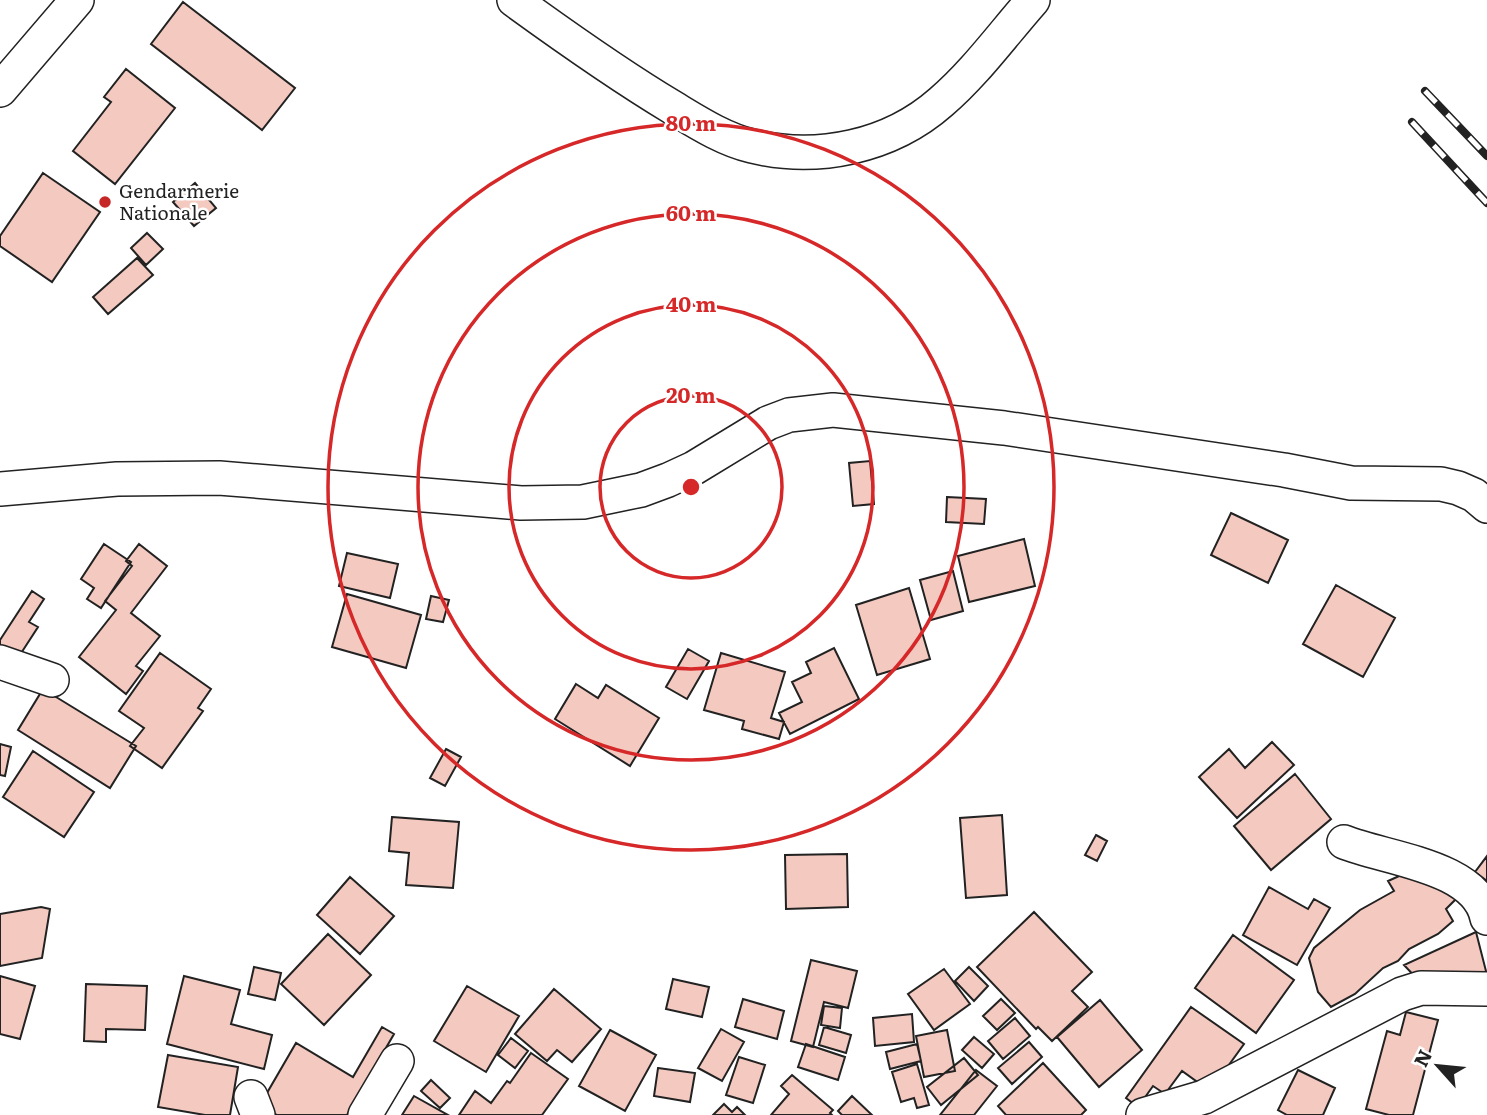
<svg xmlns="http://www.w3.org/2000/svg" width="1487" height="1115" font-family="Literata,serif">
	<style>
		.building { fill: #f3c9c0; stroke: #222; stroke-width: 2 }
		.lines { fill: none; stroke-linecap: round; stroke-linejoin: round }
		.minor-casing { stroke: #222; stroke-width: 36 }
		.minor { stroke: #fff; stroke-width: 33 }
		.rail-casing { stroke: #222; stroke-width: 8 }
		.rail { stroke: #fff; stroke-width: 5; stroke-dasharray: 16; stroke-linecap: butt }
		.ring { fill: none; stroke: #d62828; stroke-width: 3.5 }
		.poi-dot { fill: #c62828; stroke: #fff; stroke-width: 2.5 }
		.labels { text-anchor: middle; stroke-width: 5; stroke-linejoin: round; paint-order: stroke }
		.poi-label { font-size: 19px; fill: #222; stroke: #fff; text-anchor: start }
		.centre { fill: #d62828; stroke: #fff; stroke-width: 3.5 }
		.ring-label { font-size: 21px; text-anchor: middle; font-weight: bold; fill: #d62828; stroke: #fff; stroke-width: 5; stroke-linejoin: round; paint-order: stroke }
	</style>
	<rect width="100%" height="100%" fill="#fff"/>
	<!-- building -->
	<path class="building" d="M 183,2 L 295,88 L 262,130 L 151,44 Z
		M 126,69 L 175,108 L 115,184 L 73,151 L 111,102 L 104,97 Z
		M 43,173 L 100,212 L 52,282 L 0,246 L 0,236 Z
		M 195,183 L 216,208 L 194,226 L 173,202 Z
		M 147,233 L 163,249 L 146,265 L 131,248 Z
		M 137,258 L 153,275 L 108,314 L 93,297 Z
		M 870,461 L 874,504 L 853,506 L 849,463 Z
		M 947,497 L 986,499 L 984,524 L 946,522 Z
		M 1231,513 L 1288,540 L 1268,583 L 1211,555 Z
		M 1024,539 L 1035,586 L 969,602 L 958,556 Z
		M 104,544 L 131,562 L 101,608 L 87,599 L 94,588 L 81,579 Z
		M 139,544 L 167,566 L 131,613 L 160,636 L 136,666 L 143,671 L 126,694 L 79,657 L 116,610 L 105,601 L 132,566 L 126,561 Z
		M 347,553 L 398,564 L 390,598 L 339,586 Z
		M 953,571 L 963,611 L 931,620 L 920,580 Z
		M 1336,585 L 1395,618 L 1363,677 L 1303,644 Z
		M 909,588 L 930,659 L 877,675 L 856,605 Z
		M 32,591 L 44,599 L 29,622 L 38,627 L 16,661 L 0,651 L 0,640 Z
		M 347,594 L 421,615 L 406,668 L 332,647 Z
		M 431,596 L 449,600 L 443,622 L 426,619 Z
		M 834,648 L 859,699 L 790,734 L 779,713 L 802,702 L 792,682 L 811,673 L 806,662 Z
		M 688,649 L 709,661 L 687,699 L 666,687 Z
		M 160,653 L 211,689 L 198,708 L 203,711 L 162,768 L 130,746 L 144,728 L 119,711 Z
		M 721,653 L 785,672 L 771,718 L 784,722 L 779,739 L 742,729 L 744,721 L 704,710 Z
		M 576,684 L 598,698 L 606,685 L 659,718 L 630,766 L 555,719 Z
		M 43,689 L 136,746 L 110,788 L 18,730 Z
		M 1272,742 L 1294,765 L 1237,818 L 1199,777 L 1229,749 L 1245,768 Z
		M 0,744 L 11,747 L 5,776 L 0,775 Z
		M 446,749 L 461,757 L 445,786 L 430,778 Z
		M 33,751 L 94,792 L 64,837 L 3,797 Z
		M 1295,774 L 1331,819 L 1271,870 L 1234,826 Z
		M 1002,815 L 1007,895 L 966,898 L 960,818 Z
		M 392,817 L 459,822 L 453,888 L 406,885 L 409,853 L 389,851 Z
		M 1096,835 L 1107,841 L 1097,861 L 1085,855 Z
		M 847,854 L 848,907 L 786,909 L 785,855 Z
		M 1487,856 L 1487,881 L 1475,872 Z
		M 1417,868 L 1456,899 L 1446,909 L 1453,921 L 1438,934 L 1409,949 L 1398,961 L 1383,968 L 1355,994 L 1331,1007 L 1318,992 L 1309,958 L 1314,948 L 1360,910 L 1394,891 L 1388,881 Z
		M 350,877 L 394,916 L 360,954 L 317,915 Z
		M 1269,887 L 1308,909 L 1314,899 L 1330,908 L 1297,965 L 1243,935 Z
		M 41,907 L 50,909 L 42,958 L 0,966 L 0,914 Z
		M 1034,912 L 1092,972 L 1072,991 L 1088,1007 L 1052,1041 L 1038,1027 L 1036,1029 L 977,967 Z
		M 1476,932 L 1487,975 L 1420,982 L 1404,965 Z
		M 328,934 L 371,975 L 324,1025 L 281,984 Z
		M 1233,935 L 1294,980 L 1256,1033 L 1195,988 Z
		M 811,960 L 857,971 L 848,1008 L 824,1002 L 813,1047 L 791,1041 Z
		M 254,967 L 281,973 L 275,1000 L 248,994 Z
		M 969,967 L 988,986 L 974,1001 L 955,981 Z
		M 944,969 L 970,1004 L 934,1030 L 908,994 Z
		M 0,976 L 35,986 L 20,1039 L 0,1034 Z
		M 184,976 L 240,990 L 231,1024 L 272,1035 L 264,1069 L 167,1044 Z
		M 673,979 L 709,987 L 702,1017 L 666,1009 Z
		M 86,984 L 147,986 L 145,1030 L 106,1029 L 106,1042 L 84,1041 Z
		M 467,986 L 519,1016 L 486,1072 L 434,1041 Z
		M 554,989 L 601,1029 L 572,1062 L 557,1050 L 547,1061 L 515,1034 Z
		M 743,999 L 784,1011 L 777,1039 L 735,1027 Z
		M 1001,999 L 1015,1013 L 997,1030 L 983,1016 Z
		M 1100,1000 L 1142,1050 L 1099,1087 L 1057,1037 Z
		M 824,1006 L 842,1008 L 840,1028 L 821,1025 Z
		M 1191,1007 L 1244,1044 L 1210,1091 L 1182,1071 L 1165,1094 L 1153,1086 L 1138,1107 L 1126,1098 Z
		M 1406,1012 L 1438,1020 L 1413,1115 L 1389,1115 L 1366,1109 L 1387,1031 L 1400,1035 Z
		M 912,1014 L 914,1042 L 875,1046 L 873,1018 Z
		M 1015,1018 L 1030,1036 L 1003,1059 L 988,1041 Z
		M 382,1027 L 394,1034 L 347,1115 L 277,1115 L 260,1105 L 296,1043 L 353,1077 Z
		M 824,1027 L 851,1035 L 846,1053 L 819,1045 Z
		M 721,1029 L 744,1042 L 722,1081 L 698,1068 Z
		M 610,1030 L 656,1055 L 625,1111 L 579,1086 Z
		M 947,1030 L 955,1071 L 924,1077 L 916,1036 Z
		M 974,1037 L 994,1054 L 982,1068 L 962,1050 Z
		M 511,1038 L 528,1051 L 515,1068 L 498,1055 Z
		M 1029,1042 L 1042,1057 L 1012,1084 L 998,1068 Z
		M 806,1044 L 845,1057 L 838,1080 L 798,1067 Z
		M 917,1044 L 921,1061 L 890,1069 L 886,1052 Z
		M 531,1053 L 568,1079 L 542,1115 L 459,1115 L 475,1091 L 491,1103 L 507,1081 L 510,1083 Z
		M 168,1055 L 238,1067 L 230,1115 L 205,1115 L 158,1107 Z
		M 739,1057 L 765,1065 L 753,1103 L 726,1095 Z
		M 964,1058 L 978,1075 L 941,1105 L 927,1087 Z
		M 1043,1063 L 1086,1110 L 1081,1115 L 1006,1115 L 998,1106 Z
		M 917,1064 L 929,1105 L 917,1108 L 914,1098 L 901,1102 L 892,1072 Z
		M 658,1068 L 695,1073 L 690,1102 L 654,1096 Z
		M 976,1070 L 997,1086 L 974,1115 L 940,1115 Z
		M 1298,1070 L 1335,1088 L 1323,1115 L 1287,1115 L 1278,1110 Z
		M 792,1075 L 833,1110 L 830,1113 L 832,1115 L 771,1115 L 789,1094 L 781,1086 Z
		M 431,1080 L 450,1098 L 440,1108 L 421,1091 Z
		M 414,1096 L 448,1115 L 402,1115 Z
		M 852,1096 L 872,1115 L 842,1115 L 838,1111 Z
		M 724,1104 L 732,1112 L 737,1107 L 745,1115 L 713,1115 Z"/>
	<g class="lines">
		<defs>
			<path id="minor" d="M 514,0 C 565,37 617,74 672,107 C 697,122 723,139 752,146 C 817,162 890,147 941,102 C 975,73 1003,34 1033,0
				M 0,90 L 77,0
				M 0,489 L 117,479 L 219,478 L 521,503 L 583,502 L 641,490 L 668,480 L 694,468 L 768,423 L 789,415 L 833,410 L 1004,428 L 1284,470 L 1351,483 L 1441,484 L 1458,488 L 1474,495 L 1487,506
				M 0,662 L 52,680
				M 1344,842 C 1386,859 1477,866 1487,918
				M 251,1097 L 258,1115
				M 365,1115 L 397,1061
				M 1143,1115 L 1204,1097 L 1402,994 L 1421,988 L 1487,989"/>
		</defs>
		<!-- minor casing -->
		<use href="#minor" class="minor-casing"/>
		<!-- minor -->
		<use href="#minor" class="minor"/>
		<defs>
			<path id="rail" d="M 1425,91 L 1487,156
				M 1412,122 L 1487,203"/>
		</defs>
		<!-- rail casing -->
		<use href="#rail" class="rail-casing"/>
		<!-- rail -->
		<use href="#rail" class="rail"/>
	</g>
	<!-- distance rings -->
	<g class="ring">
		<circle cx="691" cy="487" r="91"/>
		<circle cx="691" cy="487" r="182"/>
		<circle cx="691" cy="487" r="273"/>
		<circle cx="691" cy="487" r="363"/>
	</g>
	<!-- markers -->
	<circle class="poi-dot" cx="105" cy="202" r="7"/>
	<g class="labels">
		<!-- poi labels -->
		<g class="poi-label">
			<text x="119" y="198">Gendarmerie<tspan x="119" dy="22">Nationale</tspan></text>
		</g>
	</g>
	<circle cx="691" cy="487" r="10" class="centre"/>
	<g class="ring-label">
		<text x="691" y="131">80 m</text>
		<text x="691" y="221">60 m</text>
		<text x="691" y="312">40 m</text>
		<text x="691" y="403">20 m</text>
	</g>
	<!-- north arrow -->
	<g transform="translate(1438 1066) rotate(297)" stroke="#ffffff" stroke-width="5" paint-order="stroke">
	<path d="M0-5L12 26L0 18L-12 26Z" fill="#222222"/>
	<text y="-10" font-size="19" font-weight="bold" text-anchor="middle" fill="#222222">N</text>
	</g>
</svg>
